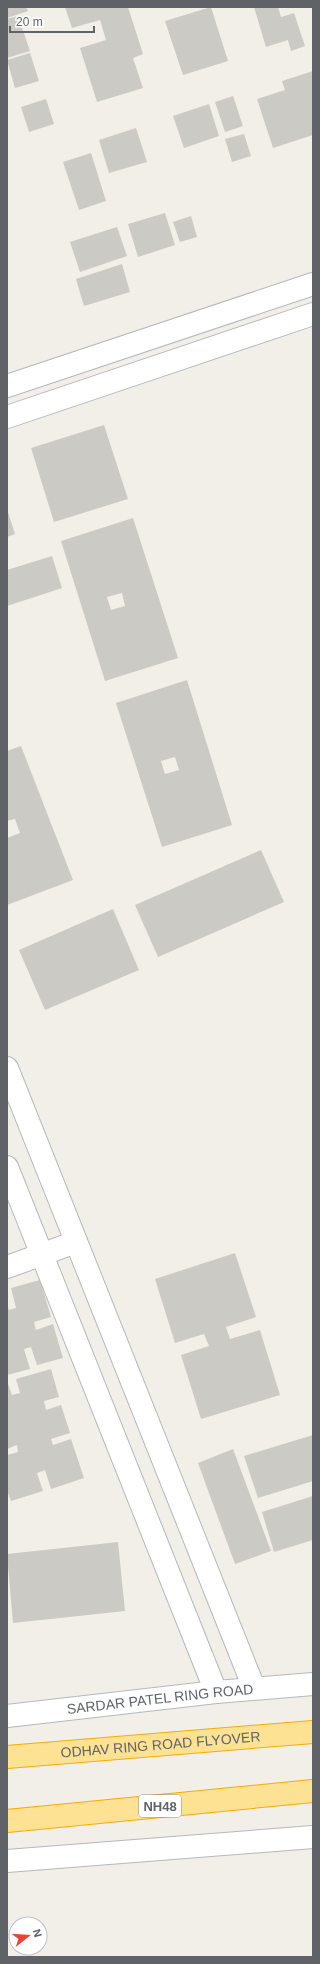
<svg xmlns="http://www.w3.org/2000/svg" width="320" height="1964" font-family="Arial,sans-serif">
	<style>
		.building { fill: #cccac5; fill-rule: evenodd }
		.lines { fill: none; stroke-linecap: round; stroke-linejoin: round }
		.minor-casing { stroke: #b5b8bc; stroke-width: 24 }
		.highway-casing { stroke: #f9ab00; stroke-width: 24 }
		.minor { stroke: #fff; stroke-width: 22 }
		.highway { stroke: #fde293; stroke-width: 22 }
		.labels { text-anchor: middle; stroke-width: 3.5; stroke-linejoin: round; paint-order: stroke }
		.shield { fill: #fff; stroke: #8f9295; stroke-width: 1 }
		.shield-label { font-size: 13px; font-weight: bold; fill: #5f6368 }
		.street-label { font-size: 14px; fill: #5f6368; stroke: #fff }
	</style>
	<rect width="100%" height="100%" fill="#f1efe8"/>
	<!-- building -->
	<path class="building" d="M 7,7 L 26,7 L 28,11 L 7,18 Z
		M 65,7 L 128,7 L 143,54 L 133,58 L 143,88 L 97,102 L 80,48 L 106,40 L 100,20 L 72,28 Z
		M 211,7 L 228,61 L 183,75 L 165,21 Z
		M 254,7 L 278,7 L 281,17 L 294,13 L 305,46 L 291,51 L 288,40 L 266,47 Z
		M 18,16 L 30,51 L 7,58 L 7,19 Z
		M 30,53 L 39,81 L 15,88 L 7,60 Z
		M 313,71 L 313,135 L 273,148 L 257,99 L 285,90 L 282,81 Z
		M 233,96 L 243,126 L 225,132 L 215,102 Z
		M 46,99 L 54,124 L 29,132 L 21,107 Z
		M 209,104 L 219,136 L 184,148 L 173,116 Z
		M 136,128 L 147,162 L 109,173 L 99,140 Z
		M 244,134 L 251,156 L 232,162 L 225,139 Z
		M 91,153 L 106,201 L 79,210 L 63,162 Z
		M 165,213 L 175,245 L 138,257 L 128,224 Z
		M 191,216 L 197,237 L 180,242 L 173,222 Z
		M 117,227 L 127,256 L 80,272 L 70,242 Z
		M 122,264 L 130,292 L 84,306 L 76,279 Z
		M 104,425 L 128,499 L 54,522 L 31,448 Z
		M 7,509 L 15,534 L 7,537 Z
		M 133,518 L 178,658 L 105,681 L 61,541 ZM 122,593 L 125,606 L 111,610 L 107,597 Z
		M 52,556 L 62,588 L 7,606 L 7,570 Z
		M 187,680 L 232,825 L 162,847 L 116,703 ZM 175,757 L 179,770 L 165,774 L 161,761 Z
		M 21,746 L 73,880 L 7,905 L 7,838 L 20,833 L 15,819 L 7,821 L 7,751 Z
		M 261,850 L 284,902 L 158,957 L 135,905 Z
		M 113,909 L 139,970 L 45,1010 L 19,950 Z
		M 235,1253 L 256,1317 L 226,1327 L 230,1339 L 260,1330 L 280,1395 L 201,1419 L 181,1355 L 209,1346 L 204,1334 L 175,1343 L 155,1279 Z
		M 40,1280 L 51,1317 L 34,1322 L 36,1330 L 53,1324 L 63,1358 L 37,1365 L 31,1347 L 24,1349 L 30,1369 L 7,1375 L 7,1306 L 9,1310 L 16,1308 L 11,1288 Z
		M 51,1369 L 59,1397 L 44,1401 L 46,1410 L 61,1405 L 70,1433 L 51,1439 L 53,1445 L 71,1439 L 84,1478 L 51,1489 L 45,1470 L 37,1473 L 43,1491 L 11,1501 L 7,1490 L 7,1455 L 18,1452 L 17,1445 L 7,1449 L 7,1381 L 12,1395 L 20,1393 L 16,1379 Z
		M 313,1435 L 313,1481 L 258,1498 L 244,1456 Z
		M 233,1449 L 271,1551 L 235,1564 L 198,1463 Z
		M 313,1496 L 313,1540 L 274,1552 L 262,1512 Z
		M 118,1542 L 125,1611 L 13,1623 L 7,1554 Z"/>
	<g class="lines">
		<defs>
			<g id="minor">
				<path d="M 7,386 L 313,284"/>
				<path d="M 7,417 L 313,314"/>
				<path d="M 7,1068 L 254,1688"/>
				<path d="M 7,1167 L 216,1692"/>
				<path d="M 7,1267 L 76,1242"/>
				<path id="s1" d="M 7,1716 L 216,1692 L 313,1684"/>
				<path d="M 7,1861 L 313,1837"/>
			</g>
			<g id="highway">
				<path id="s2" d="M 7,1757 L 313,1732"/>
				<path d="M 7,1821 L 313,1791"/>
			</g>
		</defs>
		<!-- minor casing -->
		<use href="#minor" class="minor-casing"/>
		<!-- highway casing -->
		<use href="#highway" class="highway-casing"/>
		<!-- minor -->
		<use href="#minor" class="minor"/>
		<!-- highway -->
		<use href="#highway" class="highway"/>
	</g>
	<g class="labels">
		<!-- shield labels -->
		<rect class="shield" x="139" y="1795" width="42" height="22" rx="3"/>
		<g class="shield-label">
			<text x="160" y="1811">NH48</text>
		</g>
		<!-- street labels -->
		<g class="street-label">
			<text dy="5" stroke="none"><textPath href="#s1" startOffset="154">SARDAR PATEL RING ROAD</textPath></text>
			<text dy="5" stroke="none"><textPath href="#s2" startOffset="154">ODHAV RING ROAD FLYOVER</textPath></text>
		</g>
	</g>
	<!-- border -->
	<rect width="320" height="1964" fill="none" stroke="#5f6368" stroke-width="16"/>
	<!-- north arrow -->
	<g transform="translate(28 1936) rotate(73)"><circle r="19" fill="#ffffff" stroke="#bfc1c3"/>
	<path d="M0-3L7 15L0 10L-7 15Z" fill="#ea4335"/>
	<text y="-6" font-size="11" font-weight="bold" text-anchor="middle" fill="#5f6368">N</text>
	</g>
	<!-- scale -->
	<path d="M10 26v6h84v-6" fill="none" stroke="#5f6368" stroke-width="2"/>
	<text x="16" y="26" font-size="12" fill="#5f6368" stroke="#ffffff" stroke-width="3" paint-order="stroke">20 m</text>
</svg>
